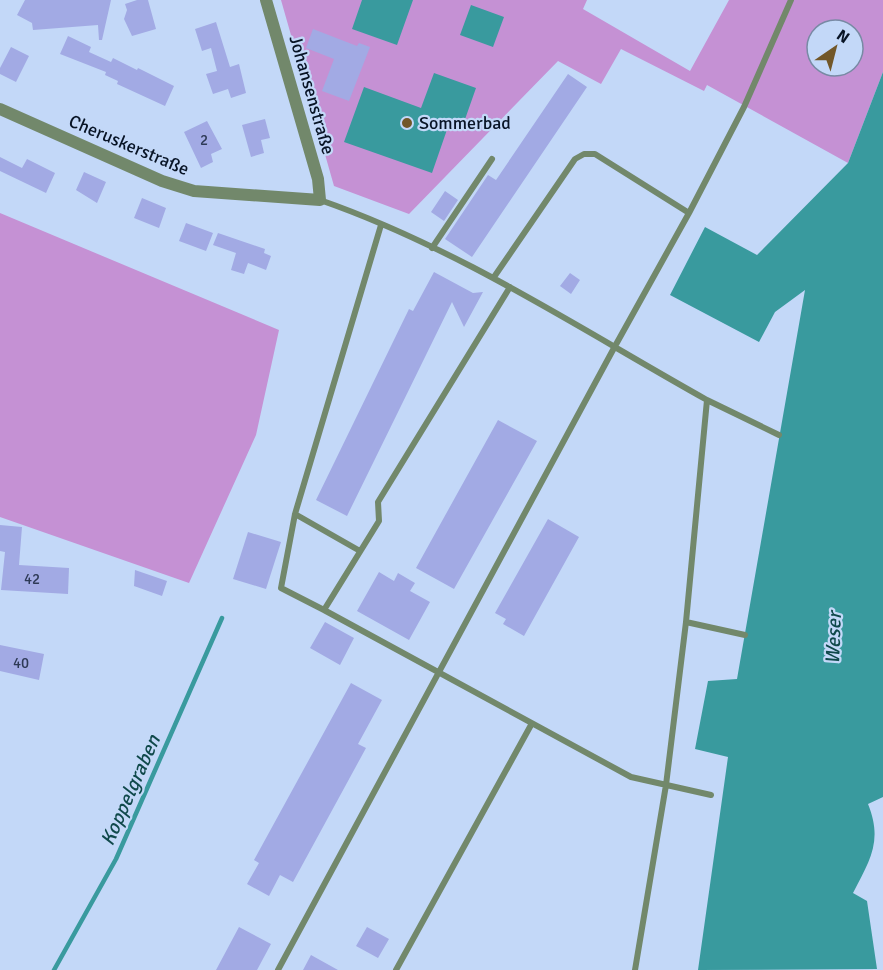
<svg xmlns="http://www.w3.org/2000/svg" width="883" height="970" font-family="Signika,sans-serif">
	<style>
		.green { fill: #c591d4; fill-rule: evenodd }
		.water { fill: #399a9e }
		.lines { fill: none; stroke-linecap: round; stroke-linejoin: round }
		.stream { stroke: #399a9e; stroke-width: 4.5 }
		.building { fill: #a2aae4 }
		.lane { stroke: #72886b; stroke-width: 6 }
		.street { stroke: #72886b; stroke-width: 12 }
		.poi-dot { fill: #725729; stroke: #c3d8f8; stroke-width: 2 }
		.labels { text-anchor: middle; stroke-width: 4.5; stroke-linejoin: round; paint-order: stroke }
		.number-label { font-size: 15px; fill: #2e3a56 }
		.street-label { font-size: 18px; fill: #081426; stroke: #c3d8f8 }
		.poi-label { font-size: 18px; fill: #081426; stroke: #c3d8f8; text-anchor: start }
		.water-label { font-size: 20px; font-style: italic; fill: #10494b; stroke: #c3d8f8 }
	</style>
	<rect width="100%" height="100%" fill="#c3d8f8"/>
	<!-- green -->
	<path class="green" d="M 281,0 L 587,0 L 583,9 L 690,71 L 729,0 L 883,0 L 883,72 L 848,163 L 707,85 L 704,91 L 621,49 L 601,84 L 558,61 L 409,214 L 334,186 ZM 817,30 L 853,30 L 853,66 L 817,66 Z
		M 0,213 L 279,330 L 256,435 L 189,583 L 0,517 Z"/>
	<!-- water -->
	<path class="water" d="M 362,0 L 413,0 L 397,45 L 352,29 Z
		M 471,5 L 504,17 L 493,47 L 460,35 Z
		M 883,72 L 883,797 L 868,804 C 883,841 870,860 853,893 L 867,901 L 877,969 L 698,970 L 728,757 L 695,749 L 708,681 L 737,679 L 805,290 L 775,312 L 759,342 L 670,295 L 705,227 L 757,255 L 848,163 Z
		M 434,73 L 476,88 L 463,125 L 450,121 L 432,173 L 344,142 L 364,87 L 421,108 Z"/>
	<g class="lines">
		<!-- stream -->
		<path class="stream" d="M 54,970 L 116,859 L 222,618"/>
	</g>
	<!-- building -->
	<path class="building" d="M 25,0 L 111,0 L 102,40 L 99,40 L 98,25 L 33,30 L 32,23 L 17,15 Z
		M 137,0 L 148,0 L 156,29 L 132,36 L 124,19 L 127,10 L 125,4 Z
		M 216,22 L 230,67 L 239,64 L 246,93 L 231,98 L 228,89 L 213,94 L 206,74 L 217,71 L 211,48 L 202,51 L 195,29 Z
		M 313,29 L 357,46 L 359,43 L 370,47 L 349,101 L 322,91 L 334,59 L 306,48 Z
		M 68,36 L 91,47 L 89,52 L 111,62 L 113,58 L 137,70 L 138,68 L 174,86 L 165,106 L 117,84 L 118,81 L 105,75 L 106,72 L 60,54 Z
		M 11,47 L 29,56 L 16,82 L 0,74 L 0,68 Z
		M 568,74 L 587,87 L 472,257 L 445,239 L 488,175 L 496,180 Z
		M 265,119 L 270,138 L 261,140 L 264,153 L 251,157 L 242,125 Z
		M 207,121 L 222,149 L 211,154 L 213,162 L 201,168 L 184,132 Z
		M 0,157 L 22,168 L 27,159 L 55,173 L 46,193 L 0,171 Z
		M 84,172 L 106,182 L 97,203 L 76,190 Z
		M 445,191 L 458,200 L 444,221 L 431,212 Z
		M 142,198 L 166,208 L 159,228 L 134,218 Z
		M 186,223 L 213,233 L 206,251 L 179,241 Z
		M 218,233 L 265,249 L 264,253 L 271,256 L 266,270 L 248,263 L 244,274 L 231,270 L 236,253 L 213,245 Z
		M 434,272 L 473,293 L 483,292 L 464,327 L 452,302 L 347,516 L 316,500 L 409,309 L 413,311 Z
		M 570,273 L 580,280 L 571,294 L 560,286 Z
		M 498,420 L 537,441 L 454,589 L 416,568 Z
		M 548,519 L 579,537 L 524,636 L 503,624 L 506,619 L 495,613 Z
		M 0,525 L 22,527 L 19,565 L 69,568 L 68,594 L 1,590 L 5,552 L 0,551 Z
		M 248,532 L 281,542 L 266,589 L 233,579 Z
		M 135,570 L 167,581 L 162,596 L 134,586 Z
		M 379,572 L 394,581 L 398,573 L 415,583 L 410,591 L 430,602 L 409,640 L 357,611 Z
		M 325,622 L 354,638 L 340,665 L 310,648 Z
		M 0,645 L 44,654 L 39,680 L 0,671 Z
		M 351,683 L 382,700 L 358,744 L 366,748 L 293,882 L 280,875 L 269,896 L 247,884 L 259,863 L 254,860 Z
		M 239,927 L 271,944 L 257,970 L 216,970 Z
		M 367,927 L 389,939 L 378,958 L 356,946 Z
		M 311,955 L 338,970 L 303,970 Z"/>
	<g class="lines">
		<!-- lane -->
		<path class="lane" d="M 320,200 C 458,248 580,329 707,400 L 686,622 L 666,785 L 635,970
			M 689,213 L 744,107 L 791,0
			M 432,248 L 492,159
			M 510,287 L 378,502 L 379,521 L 324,610 L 631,777 L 711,795
			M 707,400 L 779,435
			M 295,514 L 360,551
			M 324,610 L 281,588 L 295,514 L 381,225
			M 686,622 L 745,635
			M 278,970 L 614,348 L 689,213 L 595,154 L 584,154 L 575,159 L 494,277
			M 396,970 L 531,725"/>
		<!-- street -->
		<path class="street" d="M 0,109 L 162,181 L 194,191 L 320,200 L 318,179 L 266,0"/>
	</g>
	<!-- markers -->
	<circle class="poi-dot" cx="407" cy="123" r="6"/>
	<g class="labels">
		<!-- number labels -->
		<g class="number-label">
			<text x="204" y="145">2</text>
			<text x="32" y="584">42</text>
			<text x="21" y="668">40</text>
		</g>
		<!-- street labels -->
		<g class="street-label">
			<text transform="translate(312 95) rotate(74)" y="6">Johansenstraße</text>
			<text transform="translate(129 145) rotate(23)" y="6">Cheruskerstraße</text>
		</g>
		<!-- poi labels -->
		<g class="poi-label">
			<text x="419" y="129">Sommerbad</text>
		</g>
		<!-- water labels -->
		<g class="water-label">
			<text transform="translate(833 638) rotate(-88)" y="7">Weser</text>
			<text transform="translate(130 790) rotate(-66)" y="7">Koppelgraben</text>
		</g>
	</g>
	<!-- north arrow -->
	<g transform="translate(835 48) rotate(35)"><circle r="28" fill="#c3d8f8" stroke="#788aa4" stroke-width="1.5"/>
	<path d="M0-4.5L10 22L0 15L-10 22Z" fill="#725729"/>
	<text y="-9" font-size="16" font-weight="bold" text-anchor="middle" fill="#081426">N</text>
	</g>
</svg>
